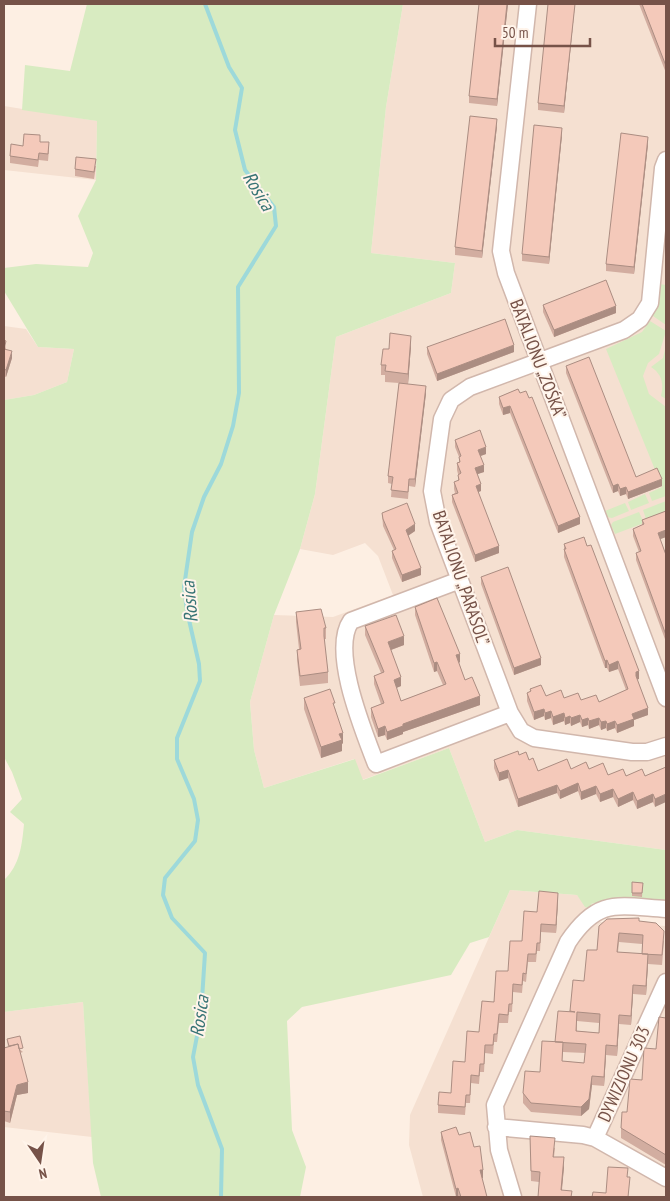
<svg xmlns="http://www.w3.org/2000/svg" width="670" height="1201" font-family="'PT Sans Narrow',sans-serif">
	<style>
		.residential { fill: #f5e0d1 }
		.green { fill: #d8ebc1 }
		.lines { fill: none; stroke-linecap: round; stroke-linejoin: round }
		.stream { stroke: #9dd9da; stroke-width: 4 }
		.minor-casing { stroke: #d1b7ac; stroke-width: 19 }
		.minor { stroke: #fff; stroke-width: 16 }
		.wall { fill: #d2ada0; fill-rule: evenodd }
		.shaded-wall { fill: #ab8d82 }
		.building { fill: #f4c9ba; stroke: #ab8d82; fill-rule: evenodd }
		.labels { text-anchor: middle; stroke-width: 4; stroke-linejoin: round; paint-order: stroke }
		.street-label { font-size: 18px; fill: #765248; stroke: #fff4ea }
		.water-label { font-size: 19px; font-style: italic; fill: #387475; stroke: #fff4ea }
	</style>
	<rect width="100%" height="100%" fill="#fdefe3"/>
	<!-- residential -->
	<path class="residential" d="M 403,4 L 666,4 L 666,850 L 517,830 L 485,842 L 449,748 L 362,780 L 354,759 L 264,788 L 254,750 L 250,702 L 274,615 L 333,617 L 393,595 L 378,556 L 365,543 L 333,555 L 300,549 L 315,494 L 336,337 L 451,293 L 455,263 L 371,253 L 386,107 Z
		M 4,106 L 97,121 L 96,180 L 4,170 Z
		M 4,326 L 26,329 L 38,347 L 74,349 L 67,382 L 34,395 L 4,400 Z
		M 510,890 L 577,895 L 600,922 L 666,926 L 666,1197 L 423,1197 L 409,1145 L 410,1115 Z
		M 83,1002 L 92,1137 L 4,1127 L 4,1012 Z"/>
	<!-- green -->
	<path class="green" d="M 87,4 L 403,4 L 386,107 L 371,253 L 455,263 L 451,293 L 336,337 L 315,494 L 300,549 L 274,615 L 250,702 L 254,750 L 264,788 L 355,759 L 363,780 L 449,748 L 485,842 L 517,830 L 666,850 L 666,904 L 642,902 L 642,899 L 632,898 L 631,901 L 598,907 L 595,903 L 591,904 L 594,908 L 591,909 L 585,907 L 577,895 L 510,890 L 489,937 L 470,943 L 451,975 L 302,1007 L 287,1021 L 292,1130 L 306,1167 L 300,1197 L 101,1197 L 93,1163 L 83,1002 L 4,1012 L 4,880 C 20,865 22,845 24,824 L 10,812 L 22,799 L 12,772 L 4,757 L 4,400 L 34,395 L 67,382 L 74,349 L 38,347 L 4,291 L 4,268 L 36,264 L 88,267 L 93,253 L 78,216 L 96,180 L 97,121 L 22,110 L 25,65 L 70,71 Z
		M 659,284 L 666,285 L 666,325 L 653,316 Z
		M 650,321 L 666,331 L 659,354 L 648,363 L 643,376 L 649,394 L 666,407 L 666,496 L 652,501 L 649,493 L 662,487 L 606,349 L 642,332 Z
		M 666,345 L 666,399 L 661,396 C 664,384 662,374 651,367 L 663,358 Z
		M 645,494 L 649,503 L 631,510 L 628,502 Z
		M 666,501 L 666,515 L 647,522 L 643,510 Z
		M 625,503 L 629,511 L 612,518 L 607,517 L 605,511 Z
		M 639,512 L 644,523 L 615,534 L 611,525 L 613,522 Z"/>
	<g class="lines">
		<!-- stream -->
		<path class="stream" d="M 205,4 L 229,67 L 242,88 L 235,130 L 245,170 L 274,207 L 276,226 L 238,287 L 239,393 L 233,426 L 221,464 L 204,497 L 192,532 L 184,587 L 187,611 L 199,664 L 200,681 L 177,738 L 177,759 L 194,799 L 198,820 L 195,841 L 165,878 L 163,895 L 172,918 L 205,953 L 201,1015 L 193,1057 L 198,1085 L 222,1149 L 221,1197"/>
		<defs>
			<path id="minor" d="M 528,4 L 501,251 L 506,273 L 666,698
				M 666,160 L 663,168 L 650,303 L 640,319 L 624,330 L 470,387 L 451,400 L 442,419 L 432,491 L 438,522 L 510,713 L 521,731 L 534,738 L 632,752 L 647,752 L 666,746
				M 460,580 L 351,621 C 330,651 364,732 376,764 L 510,713
				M 496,1127 L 583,1135 L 595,1138 L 666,1178
				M 595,1138 L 666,982
				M 513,1197 L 499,1150 L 495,1105 L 568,942 C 598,897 618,906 666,909"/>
		</defs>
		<!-- minor casing -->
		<use href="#minor" class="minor-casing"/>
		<!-- minor -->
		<use href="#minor" class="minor"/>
	</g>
	<!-- wall -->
	<path class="wall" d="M 508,4 L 497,106 L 469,103 L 469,96 Z
		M 575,4 L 564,113 L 538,110 L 538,103 Z
		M 639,4 L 666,4 L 666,73 Z
		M 497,126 L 482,258 L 455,255 L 455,247 Z
		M 562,135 L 549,264 L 522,261 L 522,254 Z
		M 40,142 L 49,150 L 48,161 L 39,160 L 38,167 L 10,163 L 10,156 L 23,146 Z
		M 648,144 L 634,274 L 606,271 L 606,264 Z
		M 96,166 L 94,179 L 75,176 L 75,169 Z
		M 543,305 L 616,313 L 554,337 L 543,312 Z
		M 4,340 L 6,349 L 12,358 L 6,377 L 4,376 Z
		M 411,346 L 408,384 L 426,393 L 415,487 L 409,486 L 408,499 L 391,497 L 392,484 L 388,483 L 388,476 L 399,383 L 385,382 L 385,375 L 381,375 L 381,365 Z
		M 427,347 L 514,352 L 437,381 L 427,354 Z
		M 566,366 L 636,477 L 662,486 L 628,499 L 626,494 L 620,496 L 618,491 L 613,493 L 566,373 Z
		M 518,389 L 580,524 L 558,533 L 510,413 L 503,415 L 499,404 L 499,397 Z
		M 455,440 L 486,454 L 480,456 L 484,472 L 477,474 L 481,491 L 478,492 L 499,553 L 475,562 L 452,502 L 452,495 L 455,493 L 454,489 L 454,482 L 458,481 L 458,474 L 457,470 L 457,463 L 459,462 L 459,457 L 455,447 Z
		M 666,511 L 666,537 L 660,539 L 666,555 L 666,642 L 636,560 L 636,553 L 639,552 L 633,536 L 633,529 L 642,525 L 642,520 Z
		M 382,513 L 415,531 L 408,536 L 421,575 L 402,582 L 392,558 L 392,551 L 394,550 L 383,526 Z
		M 564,544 L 639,679 L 637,679 L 648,715 L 634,720 L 634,726 L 617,733 L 615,728 L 607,731 L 606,728 L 601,730 L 599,725 L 589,729 L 588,725 L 582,727 L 580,722 L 571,726 L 570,723 L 565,725 L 564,721 L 553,725 L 551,718 L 545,720 L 544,716 L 534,720 L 527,701 L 527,693 L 530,692 L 530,689 L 546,696 L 599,702 L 626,690 L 618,669 L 609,672 L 607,668 L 605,668 L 564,557 Z
		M 481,577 L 541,665 L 514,675 L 481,584 Z
		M 415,607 L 460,662 L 459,663 L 465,680 L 480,705 L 403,732 L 403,734 L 387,740 L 385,735 L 378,737 L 371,717 L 371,708 L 381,704 L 374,684 L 374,676 L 381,673 L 365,635 L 365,626 L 404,645 L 391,650 L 401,686 L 396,688 L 401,701 L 443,685 L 437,671 L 434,672 L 415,615 Z
		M 296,612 L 326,628 L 326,639 L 324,639 L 328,672 L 328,683 L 300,686 L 297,660 L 297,650 L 299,649 L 296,622 Z
		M 304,698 L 335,708 L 343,743 L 342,744 L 342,751 L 321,758 L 304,709 Z
		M 519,755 L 529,760 L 538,771 L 571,769 L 589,769 L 608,775 L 645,776 L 666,767 L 655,807 L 653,802 L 637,809 L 633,800 L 618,807 L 613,797 L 600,802 L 596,794 L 581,800 L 578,791 L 560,799 L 557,793 L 518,807 L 508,778 L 499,781 L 494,768 L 494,760 Z
		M 632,882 L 643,883 L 642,897 L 632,896 Z
		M 558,901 L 556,933 L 541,932 L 540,951 L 537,951 L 536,962 L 528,962 L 526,982 L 523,981 L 522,993 L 513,992 L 512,1012 L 509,1012 L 508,1023 L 499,1023 L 497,1042 L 494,1042 L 493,1054 L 485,1053 L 484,1072 L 480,1072 L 479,1084 L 471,1083 L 470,1103 L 466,1103 L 465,1115 L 438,1113 L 438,1105 L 451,1093 L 508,971 L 537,912 Z
		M 639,921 L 664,941 L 662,965 L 648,964 L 646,995 L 633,994 L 631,1025 L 619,1024 L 617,1056 L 606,1055 L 604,1086 L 592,1085 L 589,1109 L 581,1116 L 531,1112 L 523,1103 L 523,1093 L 540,1072 L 584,981 L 597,950 L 599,926 ZM 619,942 L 642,944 L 642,954 L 618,952 ZM 577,1021 L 599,1023 L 599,1033 L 577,1031 ZM 563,1052 L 585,1053 L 584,1063 L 562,1061 Z
		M 666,1018 L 666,1165 L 621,1138 L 621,1128 L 627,1112 L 656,1049 Z
		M 7,1039 L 23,1052 L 20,1053 L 28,1093 L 17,1095 L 10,1123 L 4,1121 L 4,1048 L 8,1047 Z
		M 441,1132 L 459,1135 L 483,1178 L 482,1178 L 487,1197 L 458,1197 L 458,1196 L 456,1197 L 441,1140 Z
		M 530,1136 L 555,1148 L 554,1157 L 564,1167 L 562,1190 L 572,1197 L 539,1182 L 531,1181 Z"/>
	<!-- shaded-wall -->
	<path class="shaded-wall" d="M 507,4 L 508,4 L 497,106 L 497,99 Z
		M 575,4 L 564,113 L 564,106 Z
		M 497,119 L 497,126 L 482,258 L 482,251 Z
		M 562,128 L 562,135 L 549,264 L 549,257 Z
		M 648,137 L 648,144 L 634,274 L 634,267 Z
		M 616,306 L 616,313 L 554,337 L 554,330 Z
		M 411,336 L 411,346 L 408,384 L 408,374 Z
		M 514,345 L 514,352 L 437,381 L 437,374 Z
		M 12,351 L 12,358 L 6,377 L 6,370 Z
		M 426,386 L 426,393 L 415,487 L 415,479 Z
		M 510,406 L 510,413 L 503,415 L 503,408 Z
		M 486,447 L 486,454 L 478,457 L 478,450 Z
		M 484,465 L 484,472 L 475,475 L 475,468 Z
		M 662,479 L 662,486 L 628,499 L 628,492 Z
		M 481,484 L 481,491 L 476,493 L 476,486 Z
		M 618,484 L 618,491 L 613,493 L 613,486 Z
		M 626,487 L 626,494 L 620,496 L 620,489 Z
		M 580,517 L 580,524 L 558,533 L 558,526 Z
		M 415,524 L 415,531 L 406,537 L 406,530 Z
		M 666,530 L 666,537 L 658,540 L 658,533 Z
		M 499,546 L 499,553 L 475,562 L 475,555 Z
		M 421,568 L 421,575 L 402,582 L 402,575 Z
		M 404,636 L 404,645 L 388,651 L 388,642 Z
		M 460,654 L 460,662 L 456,664 L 456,655 Z
		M 541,658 L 541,665 L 514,675 L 514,668 Z
		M 607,660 L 607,668 L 605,668 L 605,661 Z
		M 618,661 L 618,669 L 609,672 L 609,665 Z
		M 437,662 L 437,671 L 434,672 L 434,663 Z
		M 639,671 L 639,679 L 636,680 L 636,672 Z
		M 401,677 L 401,686 L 394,689 L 394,680 Z
		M 480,696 L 480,705 L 403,732 L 403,734 L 387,740 L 387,732 L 403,724 Z
		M 648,708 L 648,715 L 634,720 L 634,726 L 617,733 L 617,725 L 632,714 Z
		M 544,709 L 544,716 L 534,720 L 534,712 Z
		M 551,711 L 551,718 L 545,720 L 545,713 Z
		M 564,713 L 564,721 L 553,725 L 553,717 Z
		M 580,715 L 580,722 L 571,726 L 571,718 Z
		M 570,716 L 570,723 L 565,725 L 565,718 Z
		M 588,718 L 588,725 L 582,727 L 582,720 Z
		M 599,718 L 599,725 L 589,729 L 589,721 Z
		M 606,721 L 606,728 L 601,730 L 601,722 Z
		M 615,721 L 615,728 L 607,731 L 607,724 Z
		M 385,726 L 385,735 L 378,737 L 378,729 Z
		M 343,733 L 343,743 L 342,744 L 342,751 L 321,758 L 321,747 L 339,734 Z
		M 508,770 L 508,778 L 499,781 L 499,773 Z
		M 578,783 L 578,791 L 560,799 L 560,791 Z
		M 557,785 L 557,793 L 518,807 L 518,799 Z
		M 596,786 L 596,794 L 581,800 L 581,792 Z
		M 613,789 L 613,797 L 600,802 L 600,794 Z
		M 633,792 L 633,800 L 618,807 L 618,799 Z
		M 653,794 L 653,802 L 637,809 L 637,801 Z
		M 666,794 L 666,802 L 655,807 L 655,799 Z
		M 558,893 L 558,901 L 556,933 L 556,925 Z
		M 648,954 L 648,964 L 646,995 L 646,986 Z
		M 633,985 L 633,994 L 631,1025 L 631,1016 Z
		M 619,1015 L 619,1024 L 617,1056 L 617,1046 Z
		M 606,1045 L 606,1055 L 604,1086 L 604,1077 Z
		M 592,1076 L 592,1085 L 589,1109 L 581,1116 L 581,1107 Z
		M 28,1082 L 28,1093 L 17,1095 L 10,1123 L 10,1112 L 17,1085 Z
		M 564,1157 L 564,1167 L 561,1197 L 561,1190 Z
		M 480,1170 L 483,1170 L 483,1178 L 480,1179 Z
		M 458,1188 L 458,1196 L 456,1197 L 456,1189 Z"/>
	<!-- building -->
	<path class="building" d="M 479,4 L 507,4 L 497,99 L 469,96 Z
		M 548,4 L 575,4 L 564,106 L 538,103 Z
		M 642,4 L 666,4 L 666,66 Z
		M 470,116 L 497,119 L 482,251 L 455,247 Z
		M 534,125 L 562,128 L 549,257 L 522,254 Z
		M 621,133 L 648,137 L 634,267 L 606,264 Z
		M 24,134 L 40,135 L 40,142 L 49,142 L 48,154 L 39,153 L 38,160 L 10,156 L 11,144 L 23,146 Z
		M 76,157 L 96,159 L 94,172 L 75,169 Z
		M 606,280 L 616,306 L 554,330 L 543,305 Z
		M 505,319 L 514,345 L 437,374 L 427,347 Z
		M 390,333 L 411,336 L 408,374 L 385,371 L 386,365 L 381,365 L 383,349 L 389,349 Z
		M 4,340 L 6,341 L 4,349 L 12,351 L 6,370 L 4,369 Z
		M 589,357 L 636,477 L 657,468 L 662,479 L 628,492 L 626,487 L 620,489 L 618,484 L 613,486 L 566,366 Z
		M 399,383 L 426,386 L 415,479 L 409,479 L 408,492 L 391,490 L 393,477 L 388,476 Z
		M 518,389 L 520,393 L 526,391 L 529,398 L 532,397 L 580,517 L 558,526 L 510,406 L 503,408 L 499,397 Z
		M 480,430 L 486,447 L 478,450 L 484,465 L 475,468 L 481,484 L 476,486 L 499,546 L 475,555 L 452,495 L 458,493 L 454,482 L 459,480 L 458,475 L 461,473 L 457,463 L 460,462 L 459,457 L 461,456 L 455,440 Z
		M 407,503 L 415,524 L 406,530 L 421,568 L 402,575 L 392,551 L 396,549 L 383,519 L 382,513 Z
		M 666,511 L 666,530 L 658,533 L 666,555 L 666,635 L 636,553 L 641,551 L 633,529 L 644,524 L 642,520 Z
		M 584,537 L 587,546 L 591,545 L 639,671 L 636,672 L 636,676 L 648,708 L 632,714 L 634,719 L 617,725 L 615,721 L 607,724 L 606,721 L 601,722 L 599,718 L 589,721 L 588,718 L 582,720 L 580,715 L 571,718 L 570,716 L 565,718 L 564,713 L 553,717 L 551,711 L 545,713 L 544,709 L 534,712 L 527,693 L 531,691 L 530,689 L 541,685 L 546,696 L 561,690 L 564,698 L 578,693 L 581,700 L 596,695 L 599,702 L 628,689 L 618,661 L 609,665 L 607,660 L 605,661 L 564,549 L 566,549 L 564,544 Z
		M 508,567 L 541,658 L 514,668 L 481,577 Z
		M 437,598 L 460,654 L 456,655 L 465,680 L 472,677 L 480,696 L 403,724 L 403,726 L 387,732 L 385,726 L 378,729 L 371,708 L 384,703 L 374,676 L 384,672 L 365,626 L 396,615 L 404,636 L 388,642 L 401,677 L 394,680 L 401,701 L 446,684 L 437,662 L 434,663 L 415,607 Z
		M 321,609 L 326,628 L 324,628 L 324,636 L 328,672 L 300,676 L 297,650 L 301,649 L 296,612 Z
		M 330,689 L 335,703 L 333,703 L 343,733 L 339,734 L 342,740 L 321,747 L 304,698 Z
		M 518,751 L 519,755 L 526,752 L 529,760 L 533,758 L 538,771 L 567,759 L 571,769 L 586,762 L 589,769 L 603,763 L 608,775 L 623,769 L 626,776 L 642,769 L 645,776 L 666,767 L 666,794 L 655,799 L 653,794 L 637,801 L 633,792 L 618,799 L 613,789 L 600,794 L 596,786 L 581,792 L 578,783 L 560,791 L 557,785 L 518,799 L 508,770 L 499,773 L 494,760 Z
		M 632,882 L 643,883 L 642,893 L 632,893 Z
		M 539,891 L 558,893 L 556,925 L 541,924 L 540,943 L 537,943 L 536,954 L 528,954 L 526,974 L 523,973 L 522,985 L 513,984 L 512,1004 L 509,1004 L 508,1015 L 499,1014 L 497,1034 L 494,1034 L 493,1045 L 485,1045 L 484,1064 L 480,1064 L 479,1076 L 471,1075 L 470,1095 L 466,1095 L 465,1107 L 438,1105 L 439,1092 L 451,1093 L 453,1061 L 465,1062 L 467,1031 L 479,1032 L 482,1001 L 494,1002 L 496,971 L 508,971 L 510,941 L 522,941 L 524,911 L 537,912 Z
		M 639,918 L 639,921 L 656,923 L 664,931 L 662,955 L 642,954 L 643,935 L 619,933 L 617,952 L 648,954 L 646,986 L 633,985 L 631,1016 L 619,1015 L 617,1046 L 606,1045 L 604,1077 L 592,1076 L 589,1099 L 581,1107 L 531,1103 L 523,1093 L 525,1071 L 540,1072 L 542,1041 L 563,1042 L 562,1061 L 584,1063 L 586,1044 L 555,1042 L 558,1011 L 575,1012 L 570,1011 L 573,980 L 584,981 L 587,950 L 597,950 L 599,926 L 607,919 ZM 577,1012 L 600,1014 L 599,1033 L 576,1031 Z
		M 659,1017 L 666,1018 L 666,1155 L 621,1128 L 622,1112 L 627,1112 L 630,1079 L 642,1080 L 644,1048 L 656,1049 Z
		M 20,1036 L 23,1048 L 19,1049 L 18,1044 L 9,1046 L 7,1039 Z
		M 18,1044 L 28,1082 L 17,1085 L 10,1112 L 4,1111 L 4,1048 Z
		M 456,1127 L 459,1135 L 470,1132 L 474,1147 L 480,1146 L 483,1170 L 480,1170 L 487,1197 L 461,1197 L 458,1188 L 456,1189 L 441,1132 Z
		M 530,1136 L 555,1138 L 553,1157 L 564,1157 L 561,1190 L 572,1191 L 571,1197 L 538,1197 L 540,1172 L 531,1171 Z
		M 608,1167 L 628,1168 L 627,1177 L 630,1177 L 628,1197 L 592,1197 L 593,1192 L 606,1193 Z"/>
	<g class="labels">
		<!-- street labels -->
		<g class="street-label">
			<text transform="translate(538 359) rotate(69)" y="6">BATALIONU „ZOŚKA”</text>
			<text transform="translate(461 578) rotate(71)" y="6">BATALIONU „PARASOL”</text>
			<text transform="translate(624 1074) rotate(-66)" y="6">DYWIZJONU 303</text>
		</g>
		<!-- water labels -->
		<g class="water-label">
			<text transform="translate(259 191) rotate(59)" y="7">Rosica</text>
			<text transform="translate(189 602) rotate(-95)" y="7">Rosica</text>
			<text transform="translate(199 1016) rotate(-82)" y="7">Rosica</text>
		</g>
	</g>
	<!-- border -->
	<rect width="670" height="1201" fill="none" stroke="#765248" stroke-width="10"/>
	<!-- north arrow -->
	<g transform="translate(40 1161) rotate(167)" stroke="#fff4ea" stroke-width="4" paint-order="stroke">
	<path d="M0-4L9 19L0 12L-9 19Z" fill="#765248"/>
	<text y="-8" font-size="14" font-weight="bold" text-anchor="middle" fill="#765248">N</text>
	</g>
	<!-- scale -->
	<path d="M495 38v8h95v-8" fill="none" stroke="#765248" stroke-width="2.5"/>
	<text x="502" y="38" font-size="15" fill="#765248" stroke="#fff4ea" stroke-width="4" paint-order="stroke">50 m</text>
</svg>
